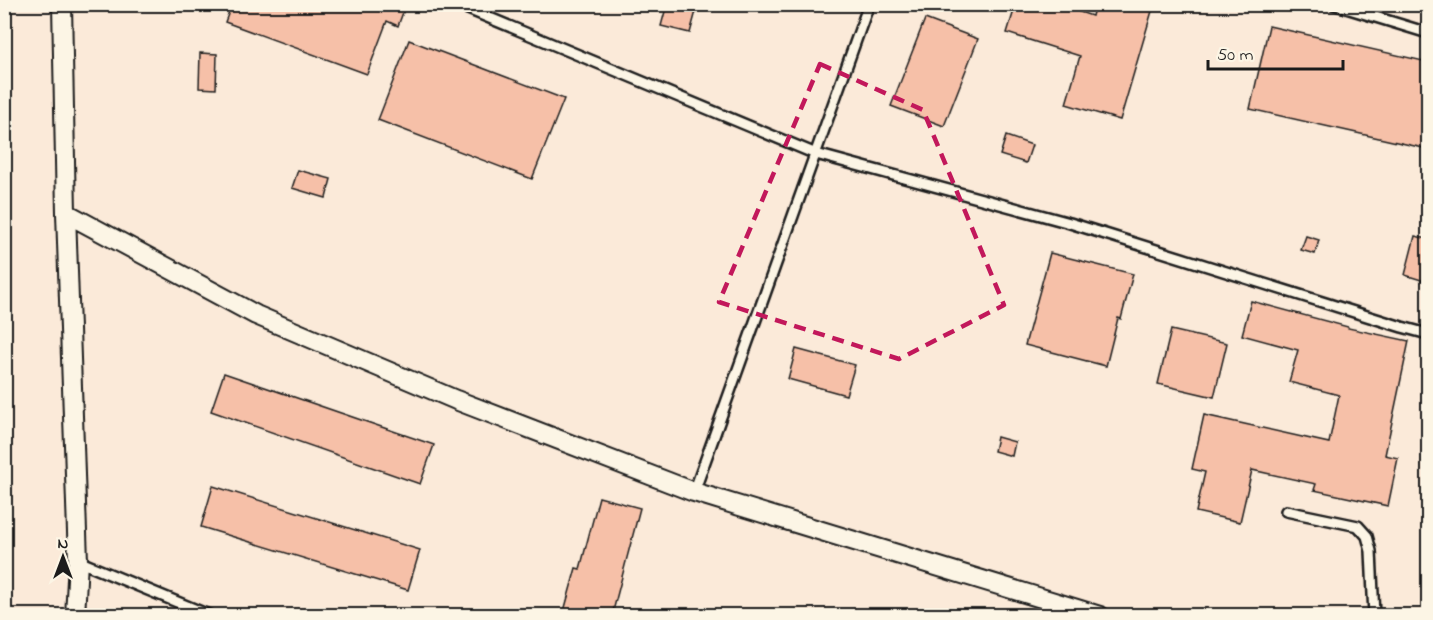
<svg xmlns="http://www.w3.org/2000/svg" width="1433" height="620" font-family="'Indie Flower',sans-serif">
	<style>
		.building { fill: #f6c0a8; stroke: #1c1c1c; stroke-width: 1.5 }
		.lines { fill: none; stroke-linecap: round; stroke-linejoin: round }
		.lane-casing { stroke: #1c1c1c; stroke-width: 14 }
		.street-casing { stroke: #1c1c1c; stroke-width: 22 }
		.lane { stroke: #fcf5e5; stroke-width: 9 }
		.street { stroke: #fcf5e5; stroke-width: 18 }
		.marked { fill: none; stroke: #c2185b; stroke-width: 4.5; stroke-dasharray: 12 8; stroke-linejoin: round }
	</style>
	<rect width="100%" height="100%" fill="#fbead9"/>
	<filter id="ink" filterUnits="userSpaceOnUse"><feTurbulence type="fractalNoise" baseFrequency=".0167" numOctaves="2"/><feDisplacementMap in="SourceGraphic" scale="12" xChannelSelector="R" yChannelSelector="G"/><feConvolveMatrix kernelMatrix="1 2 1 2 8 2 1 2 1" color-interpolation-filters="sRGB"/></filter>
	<g filter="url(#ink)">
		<!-- building -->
		<path class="building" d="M 232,4 L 406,4 L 398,26 L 387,21 L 367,74 L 225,22 Z
			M 667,4 L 698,4 L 690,33 L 661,26 Z
			M 1016,4 L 1056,4 L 1092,16 L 1095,4 L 1128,4 L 1152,11 L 1120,120 L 1066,104 L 1080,56 L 1007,33 Z
			M 925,19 L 978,39 L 944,126 L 891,106 Z
			M 1269,26 L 1428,62 L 1428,149 L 1250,109 Z
			M 409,40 L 564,99 L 532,179 L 378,120 Z
			M 200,53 L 217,54 L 216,89 L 199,88 Z
			M 1006,136 L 1032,145 L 1026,163 L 1000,155 Z
			M 298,170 L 331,179 L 326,198 L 292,188 Z
			M 1306,236 L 1319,240 L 1315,254 L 1301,250 Z
			M 1415,236 L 1428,239 L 1428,282 L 1405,275 Z
			M 1050,253 L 1133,274 L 1121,319 L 1118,318 L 1106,366 L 1025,345 Z
			M 1251,301 L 1348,327 L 1348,328 L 1409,341 L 1385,455 L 1398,458 L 1388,506 L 1314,490 L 1316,484 L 1252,470 L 1240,522 L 1196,512 L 1205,472 L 1192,469 L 1204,415 L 1329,443 L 1339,395 L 1289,382 L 1298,350 L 1242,335 Z
			M 1171,330 L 1227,343 L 1214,397 L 1158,384 Z
			M 796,349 L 855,365 L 846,395 L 788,379 Z
			M 224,373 L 434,445 L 420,484 L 211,411 Z
			M 997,437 L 1015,442 L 1012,456 L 994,451 Z
			M 213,486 L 420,550 L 408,590 L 201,527 Z
			M 599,497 L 640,508 L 612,615 L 563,615 L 576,568 L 580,569 Z"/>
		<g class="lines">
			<defs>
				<path id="lane" d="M 456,4 L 816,154 L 1070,223 L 1402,327 L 1428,334
					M 1333,4 L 1428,33
					M 694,492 L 869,4
					M 1286,511 L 1358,526 L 1367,536 L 1371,551 L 1374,616
					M 78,561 L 211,616"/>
				<path id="street" d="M 62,4 L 66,213 L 78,561 L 75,616
					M 66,213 L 256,315 L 456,400 L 694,492 L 1100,616"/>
			</defs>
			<!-- lane casing -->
			<use href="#lane" class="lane-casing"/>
			<!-- street casing -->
			<use href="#street" class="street-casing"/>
			<!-- lane -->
			<use href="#lane" class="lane"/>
			<!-- street -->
			<use href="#street" class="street"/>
		</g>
	</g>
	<!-- marked area -->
	<path class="marked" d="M 820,64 L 923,110 L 1004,305 L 899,359 L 719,302 Z"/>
	<!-- margin -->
	<rect width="1433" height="620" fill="none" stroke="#fcf5e5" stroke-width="24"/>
	<rect x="12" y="12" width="1409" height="596" fill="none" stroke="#1c1c1c" stroke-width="2" filter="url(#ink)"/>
	<!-- north arrow -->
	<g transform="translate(63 557)" stroke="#fcf5e5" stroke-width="4.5" paint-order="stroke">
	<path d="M0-4.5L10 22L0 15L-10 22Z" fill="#1c1c1c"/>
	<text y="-9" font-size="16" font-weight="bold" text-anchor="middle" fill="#1c1c1c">N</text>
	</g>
	<!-- scale -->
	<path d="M1208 60v9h135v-9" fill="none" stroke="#1c1c1c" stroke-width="3"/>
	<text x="1217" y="60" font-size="18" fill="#1c1c1c" stroke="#fcf5e5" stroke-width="4.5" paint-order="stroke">50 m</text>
</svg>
